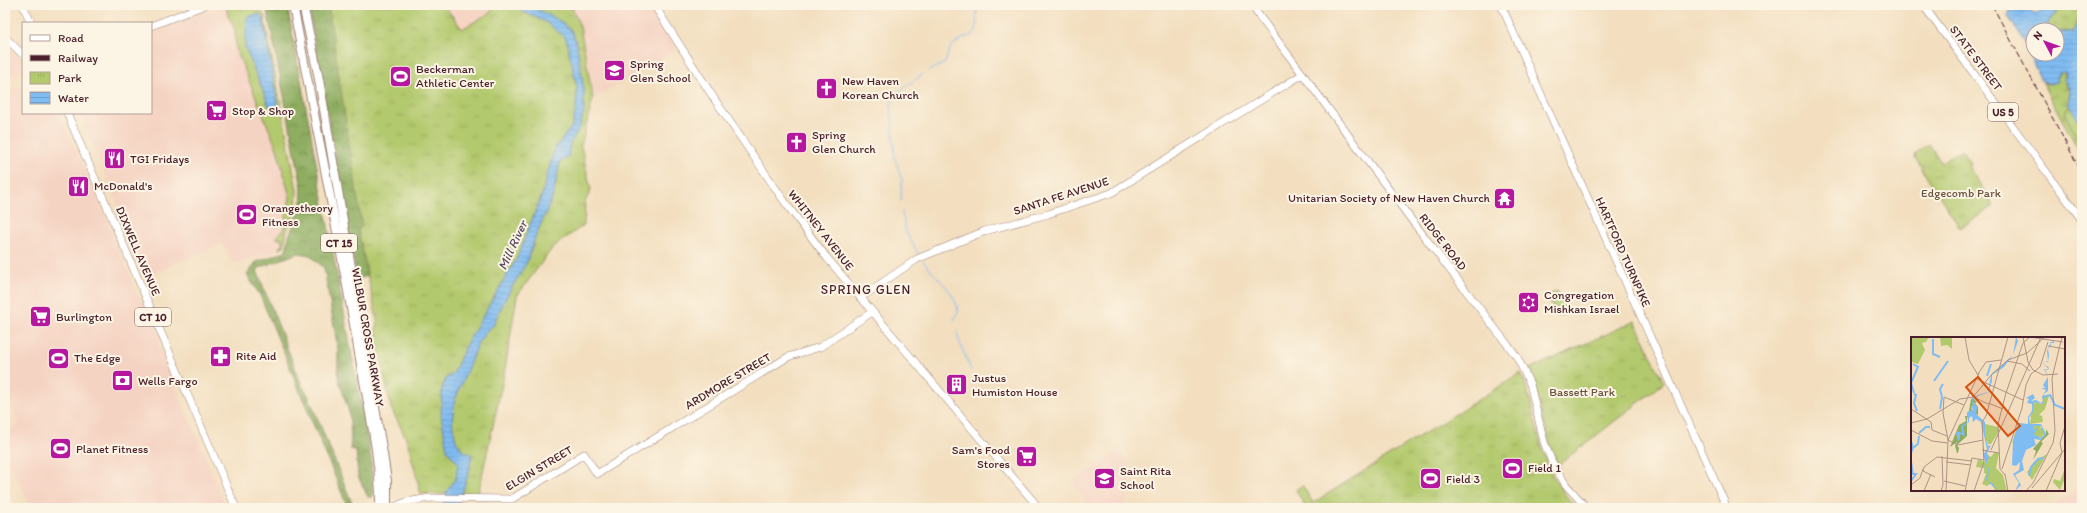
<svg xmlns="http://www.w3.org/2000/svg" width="2087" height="513" font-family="Itim,sans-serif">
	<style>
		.built { fill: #f5d3c2 }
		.grass { fill: #b3c96d; stroke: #7e744c }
		.forest { fill: url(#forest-crowns); stroke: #6c6646 }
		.wetland { fill: url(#wetland-marsh); stroke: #7e744c }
		.park { fill: url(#park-tufts); stroke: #7e744c }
		.water { fill: url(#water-rules); stroke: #646e8e }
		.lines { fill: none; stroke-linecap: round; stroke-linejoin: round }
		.stream { stroke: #7fbcf2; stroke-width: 1 }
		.major-casing { stroke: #9e7f76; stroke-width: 8 }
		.highway-casing { stroke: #9e7f76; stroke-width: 10 }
		.major { stroke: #fff; stroke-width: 7 }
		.highway { stroke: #fff; stroke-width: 8 }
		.rail { stroke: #4a1f2b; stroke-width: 1; stroke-dasharray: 6 3; stroke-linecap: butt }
		.labels { text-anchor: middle; stroke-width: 4; stroke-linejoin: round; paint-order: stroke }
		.shield { fill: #fcf5e5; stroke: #7f5f63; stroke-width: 1 }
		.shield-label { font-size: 11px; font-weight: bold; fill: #4a1f2b }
		.street-label { font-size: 12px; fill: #4a1f2b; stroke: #fcf5e5 }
		.poi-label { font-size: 12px; fill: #4a1f2b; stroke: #fcf5e5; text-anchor: start }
		.park-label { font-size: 12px; fill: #6a523f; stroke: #fcf5e5 }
		.water-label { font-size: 13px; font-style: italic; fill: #5a4e67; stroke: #fcf5e5 }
		.neighbourhood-label { font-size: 13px; letter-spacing: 1px; fill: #4a1f2b; stroke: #fcf5e5 }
		.inset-river { fill: none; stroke: #7fbcf2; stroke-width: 2 }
		.inset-road { fill: none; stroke: #af9284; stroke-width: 1 }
		.view { fill: #d8530f; fill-opacity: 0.15; stroke: #d8530f; stroke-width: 2 }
		.inset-edge { fill: none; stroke: #4a1f2b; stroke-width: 2 }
	</style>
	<defs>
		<pattern id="forest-crowns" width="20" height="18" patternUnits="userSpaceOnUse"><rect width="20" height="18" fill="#8ead60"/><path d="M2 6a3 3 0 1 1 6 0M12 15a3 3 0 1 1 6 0" fill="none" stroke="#768c4f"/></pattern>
		<pattern id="wetland-marsh" width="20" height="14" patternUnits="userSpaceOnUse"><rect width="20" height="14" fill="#b3c96d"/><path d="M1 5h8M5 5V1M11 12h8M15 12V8" fill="none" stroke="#9bac5f"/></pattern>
		<pattern id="park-tufts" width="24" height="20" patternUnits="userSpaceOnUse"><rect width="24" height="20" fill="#b3c96d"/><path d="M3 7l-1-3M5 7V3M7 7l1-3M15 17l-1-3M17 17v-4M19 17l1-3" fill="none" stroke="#9bac5f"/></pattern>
		<pattern id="water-rules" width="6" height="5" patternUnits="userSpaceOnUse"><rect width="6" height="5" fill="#7fbcf2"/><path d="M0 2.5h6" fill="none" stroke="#6fa1d0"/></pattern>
	</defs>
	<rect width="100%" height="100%" fill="#fcf5e5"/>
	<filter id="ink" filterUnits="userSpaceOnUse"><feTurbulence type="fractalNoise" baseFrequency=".025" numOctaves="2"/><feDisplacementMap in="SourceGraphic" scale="8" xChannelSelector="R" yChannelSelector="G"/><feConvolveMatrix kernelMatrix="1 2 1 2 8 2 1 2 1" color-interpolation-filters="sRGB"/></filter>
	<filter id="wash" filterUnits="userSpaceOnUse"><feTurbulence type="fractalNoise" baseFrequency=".012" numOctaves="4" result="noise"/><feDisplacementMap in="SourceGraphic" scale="16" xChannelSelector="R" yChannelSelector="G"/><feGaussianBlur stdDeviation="0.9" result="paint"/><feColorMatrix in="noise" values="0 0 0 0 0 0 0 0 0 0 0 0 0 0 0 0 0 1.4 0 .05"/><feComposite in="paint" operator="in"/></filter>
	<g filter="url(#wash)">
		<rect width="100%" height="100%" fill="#f3dfc0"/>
		<!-- built -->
		<path class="built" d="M 223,5 L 226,5 L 228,15 L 235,30 L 236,49 L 277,149 L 290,197 L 283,231 L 284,243 L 280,250 L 233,263 L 222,244 L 147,276 L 80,113 L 151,113 L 151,33 Z
			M 444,5 L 493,5 L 491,11 L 462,29 Z
			M 560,5 L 649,5 L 675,46 L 674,50 L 595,98 L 585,49 Z
			M 5,46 L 23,62 L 23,72 L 5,78 Z
			M 23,86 L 23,113 L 59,113 L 95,190 L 137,293 L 163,339 L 157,342 L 226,508 L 32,508 L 5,455 L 5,433 L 19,424 L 5,390 L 5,93 Z
			M 1119,451 L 1133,473 L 1125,508 L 1092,508 L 1072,482 Z
			M 2082,487 L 2082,508 L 2048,508 Z"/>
		<!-- grass -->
		<path class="grass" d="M 226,5 L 237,5 L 239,8 L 257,9 L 264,15 L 297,190 L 296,210 L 287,230 L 284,246 L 280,250 L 279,247 L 283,246 L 281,238 L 277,239 L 277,235 L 283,231 L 290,197 L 277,149 L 236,49 L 235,30 L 228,15 Z"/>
		<!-- forest -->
		<path class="forest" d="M 266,5 L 287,5 L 371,458 L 373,497 L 368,497 L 358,476 L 356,450 L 350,449 L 351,436 L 349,412 L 338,376 L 338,349 L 324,268 L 310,255 L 298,253 L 259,268 L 257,271 L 302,386 L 308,395 L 354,508 L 348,508 L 260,295 L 247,275 L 256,262 L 282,253 L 286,250 L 289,236 L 301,207 L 302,188 Z
			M 308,5 L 330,5 L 378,273 L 357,279 Z"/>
		<!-- wetland -->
		<path class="wetland" d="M 2061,5 L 2082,5 L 2082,21 L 2077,18 L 2077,25 L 2072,32 L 2057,32 L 2057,30 L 2046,30 L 2044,28 L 2056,14 Z
			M 2065,71 L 2065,84 L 2070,91 L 2068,103 L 2082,126 L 2082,156 L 2041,81 L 2045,84 L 2056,82 L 2060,72 Z"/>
		<!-- park -->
		<path class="park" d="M 328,5 L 444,5 L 462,29 L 491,12 L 493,5 L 552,5 L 553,7 L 556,5 L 571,5 L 580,26 L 593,98 L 581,146 L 591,190 L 585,202 L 584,225 L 553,247 L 517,296 L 504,375 L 478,494 L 421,494 L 407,440 L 391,408 L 375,331 L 378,325 L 358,229 L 362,227 Z
			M 2082,88 L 2082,145 L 2064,113 Z
			M 1929,144 L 1941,162 L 1962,150 L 1971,164 L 1968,166 L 1994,206 L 1960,228 L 1915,158 L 1916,153 Z
			M 1557,291 L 1567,304 L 1566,314 L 1557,316 L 1555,314 L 1557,312 L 1545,297 Z
			M 1635,321 L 1664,383 L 1558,465 L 1551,448 L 1530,369 Z
			M 1521,373 C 1540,421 1536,465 1574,505 L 1574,508 L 1306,508 L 1296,490 L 1302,485 L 1313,503 Z"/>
		<!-- water -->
		<path class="water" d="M 516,5 L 529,5 L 560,21 L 572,31 L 577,45 L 584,90 L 584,111 L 579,129 L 570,144 L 568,156 L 560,162 L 553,196 L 537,233 L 527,262 L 508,294 L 496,318 L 494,325 L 489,328 L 478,343 L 455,400 L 452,421 L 456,441 L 462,450 L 472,455 L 469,472 L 457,508 L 442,508 L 447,491 L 456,478 L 458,463 L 447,450 L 441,414 L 442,388 L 446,378 L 453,374 L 467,343 L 517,258 L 542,194 L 554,150 L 572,126 L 576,109 L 577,88 L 566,38 L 546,22 L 521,11 Z
			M 2012,5 L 2027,5 L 2033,13 C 2039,13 2044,11 2044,5 L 2061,5 L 2056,14 L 2044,28 L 2046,30 L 2033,30 L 2033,54 L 2057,54 L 2057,32 L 2072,32 L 2077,25 L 2077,18 L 2082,21 L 2082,126 L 2068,103 L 2070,91 L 2064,80 L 2066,75 L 2065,71 L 2060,72 L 2056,82 L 2050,84 L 2041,81 L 2024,42 L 2008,16 Z
			M 259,14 L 263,18 L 278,107 L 273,109 L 269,106 L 245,47 L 247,17 Z"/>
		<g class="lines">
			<!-- stream -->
			<path class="stream" d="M 928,71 L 945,63 L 951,46 L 966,37 L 973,35 L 976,30 L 977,5
				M 901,201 L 902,180 L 895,159 L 891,103 L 896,94 L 923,74
				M 902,212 L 906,232 L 919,255
				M 923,261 C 934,277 956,290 958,312 L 954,320
				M 957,332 L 959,341 L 971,370
				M 1309,507 L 1309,508"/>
		</g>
	</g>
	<g filter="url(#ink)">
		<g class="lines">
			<defs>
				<path id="major" d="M 23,5 L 31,23
					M 654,5 L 715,100 L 787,205 L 827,258 L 1039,508
					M 1251,5 L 1413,222 L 1517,357 L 1530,384 L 1544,442 L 1552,462 L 1566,485 L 1587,508
					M 1501,5 L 1727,508
					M 1923,5 L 2082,220
					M 151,26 L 205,5
					M 5,37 L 23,55
					M 67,113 L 236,508
					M 860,298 L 917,259 L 985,231 L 1048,214 L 1111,193 L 1303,74
					M 392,508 L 406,502 L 430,498 L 512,499 L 584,454 L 597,474 L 788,357 L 820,347 L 872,312"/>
				<path id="highway" d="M 293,5 C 315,121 339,236 359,353 C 367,403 381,456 380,508
					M 303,5 L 318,74 L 383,454 L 387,481 L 387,508"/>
			</defs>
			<!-- major casing -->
			<use href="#major" class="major-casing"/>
			<!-- highway casing -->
			<use href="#highway" class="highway-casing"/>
			<!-- major -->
			<use href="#major" class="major"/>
			<!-- highway -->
			<use href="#highway" class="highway"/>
			<!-- rail -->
			<path class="rail" d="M 1992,5 L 2082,173"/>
		</g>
	</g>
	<!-- icons -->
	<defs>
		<symbol id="school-square" viewBox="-11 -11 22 22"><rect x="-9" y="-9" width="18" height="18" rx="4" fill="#b5179e" stroke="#fcf5e5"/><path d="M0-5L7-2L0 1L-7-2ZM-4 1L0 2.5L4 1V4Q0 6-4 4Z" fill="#fff"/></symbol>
		<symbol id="stadium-square" viewBox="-11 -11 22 22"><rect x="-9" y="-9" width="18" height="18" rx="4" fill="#b5179e" stroke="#fcf5e5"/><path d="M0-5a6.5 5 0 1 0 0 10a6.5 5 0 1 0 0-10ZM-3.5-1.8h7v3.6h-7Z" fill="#fff"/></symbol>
		<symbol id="church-square" viewBox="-11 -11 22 22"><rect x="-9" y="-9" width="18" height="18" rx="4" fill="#b5179e" stroke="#fcf5e5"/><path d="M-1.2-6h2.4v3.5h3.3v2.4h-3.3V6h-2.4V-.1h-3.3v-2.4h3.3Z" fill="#fff"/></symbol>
		<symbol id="supermarket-square" viewBox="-11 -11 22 22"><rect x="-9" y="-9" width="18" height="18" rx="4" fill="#b5179e" stroke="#fcf5e5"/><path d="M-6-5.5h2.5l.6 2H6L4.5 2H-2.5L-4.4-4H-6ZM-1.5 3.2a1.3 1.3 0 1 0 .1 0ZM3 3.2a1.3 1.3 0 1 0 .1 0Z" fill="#fff"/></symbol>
		<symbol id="restaurant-square" viewBox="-11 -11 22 22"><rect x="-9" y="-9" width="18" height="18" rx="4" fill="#b5179e" stroke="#fcf5e5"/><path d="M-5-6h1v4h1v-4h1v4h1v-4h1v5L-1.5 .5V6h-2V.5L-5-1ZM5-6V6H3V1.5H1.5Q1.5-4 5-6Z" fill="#fff"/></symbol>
		<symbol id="temple-square" viewBox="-11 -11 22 22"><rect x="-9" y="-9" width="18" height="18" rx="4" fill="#b5179e" stroke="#fcf5e5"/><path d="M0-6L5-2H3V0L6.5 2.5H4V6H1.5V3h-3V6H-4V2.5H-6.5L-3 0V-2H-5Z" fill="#fff"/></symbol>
		<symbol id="synagogue-square" viewBox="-11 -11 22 22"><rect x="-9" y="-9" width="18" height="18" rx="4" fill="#b5179e" stroke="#fcf5e5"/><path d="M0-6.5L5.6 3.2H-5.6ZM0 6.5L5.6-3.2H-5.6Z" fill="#fff"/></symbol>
		<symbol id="pharmacy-square" viewBox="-11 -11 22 22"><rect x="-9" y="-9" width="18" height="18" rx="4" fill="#b5179e" stroke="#fcf5e5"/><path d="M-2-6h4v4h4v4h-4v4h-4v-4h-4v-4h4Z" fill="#fff"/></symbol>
		<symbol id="bank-square" viewBox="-11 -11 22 22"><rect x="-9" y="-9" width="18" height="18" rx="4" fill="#b5179e" stroke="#fcf5e5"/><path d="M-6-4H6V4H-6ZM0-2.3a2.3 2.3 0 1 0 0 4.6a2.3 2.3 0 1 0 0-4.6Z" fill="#fff"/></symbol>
		<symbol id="building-square" viewBox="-11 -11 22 22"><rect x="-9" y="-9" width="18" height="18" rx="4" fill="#b5179e" stroke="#fcf5e5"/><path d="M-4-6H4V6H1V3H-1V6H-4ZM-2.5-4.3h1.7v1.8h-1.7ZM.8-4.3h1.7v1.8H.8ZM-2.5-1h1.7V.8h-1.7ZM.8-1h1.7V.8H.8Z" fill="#fff"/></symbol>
	</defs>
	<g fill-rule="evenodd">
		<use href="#school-square" x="602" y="58" width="25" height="25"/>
		<use href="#stadium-square" x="388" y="64" width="25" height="25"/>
		<use href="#church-square" x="814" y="76" width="25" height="25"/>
		<use href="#supermarket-square" x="204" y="98" width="25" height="25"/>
		<use href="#church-square" x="784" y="130" width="25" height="25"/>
		<use href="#restaurant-square" x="102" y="146" width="25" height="25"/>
		<use href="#restaurant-square" x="66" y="174" width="25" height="25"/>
		<use href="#temple-square" x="1492" y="186" width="25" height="25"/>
		<use href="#stadium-square" x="234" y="202" width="25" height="25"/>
		<use href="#synagogue-square" x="1516" y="290" width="25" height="25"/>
		<use href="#supermarket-square" x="28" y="304" width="25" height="25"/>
		<use href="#pharmacy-square" x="208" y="344" width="25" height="25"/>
		<use href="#stadium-square" x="46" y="346" width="25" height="25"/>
		<use href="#bank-square" x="110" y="368" width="25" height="25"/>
		<use href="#building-square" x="944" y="372" width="25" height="25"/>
		<use href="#stadium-square" x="48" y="436" width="25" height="25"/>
		<use href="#supermarket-square" x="1014" y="444" width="25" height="25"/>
		<use href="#stadium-square" x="1500" y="456" width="25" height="25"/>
		<use href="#school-square" x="1092" y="466" width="25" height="25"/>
		<use href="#stadium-square" x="1418" y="466" width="25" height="25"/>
	</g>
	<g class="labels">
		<!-- shield labels -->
		<g class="shield">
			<rect x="1988" y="103" width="30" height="18" rx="3"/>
			<rect x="321" y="234" width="36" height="18" rx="3"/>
			<rect x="135" y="308" width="36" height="18" rx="3"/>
		</g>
		<g class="shield-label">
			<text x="2003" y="116">US 5</text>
			<text x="339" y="247">CT 15</text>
			<text x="153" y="321">CT 10</text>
		</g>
		<!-- street labels -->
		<g class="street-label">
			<text transform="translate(1976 58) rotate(53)" y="4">STATE STREET</text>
			<text transform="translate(1061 196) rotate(-18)" y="4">SANTA FE AVENUE</text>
			<text transform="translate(821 230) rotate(52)" y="4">WHITNEY AVENUE</text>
			<text transform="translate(1443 242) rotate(52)" y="4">RIDGE ROAD</text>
			<text transform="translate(138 251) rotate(67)" y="4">DIXWELL AVENUE</text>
			<text transform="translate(1623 252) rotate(66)" y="4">HARTFORD TURNPIKE</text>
			<text transform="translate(368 337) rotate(80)" y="4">WILBUR CROSS PARKWAY</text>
			<text transform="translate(728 381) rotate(-31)" y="4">ARDMORE STREET</text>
			<text transform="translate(539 468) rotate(-31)" y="4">ELGIN STREET</text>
		</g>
		<!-- poi labels -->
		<g class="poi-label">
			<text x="630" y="68">Spring<tspan x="630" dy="14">Glen School</tspan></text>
			<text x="416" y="73">Beckerman<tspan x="416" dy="14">Athletic Center</tspan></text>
			<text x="842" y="85">New Haven<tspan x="842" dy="14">Korean Church</tspan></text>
			<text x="232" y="115">Stop &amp; Shop</text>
			<text x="812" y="139">Spring<tspan x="812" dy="14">Glen Church</tspan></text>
			<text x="130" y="163">TGI Fridays</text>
			<text x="94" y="190">McDonald's</text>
			<text x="1490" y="202" text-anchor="end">Unitarian Society of New Haven Church</text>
			<text x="262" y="212">Orangetheory<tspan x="262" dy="14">Fitness</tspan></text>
			<text x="1544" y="299">Congregation<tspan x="1544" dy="14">Mishkan Israel</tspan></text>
			<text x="56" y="321">Burlington</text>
			<text x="236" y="360">Rite Aid</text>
			<text x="74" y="362">The Edge</text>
			<text x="972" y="382">Justus<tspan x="972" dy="14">Humiston House</tspan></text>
			<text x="138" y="385">Wells Fargo</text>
			<text x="76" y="453">Planet Fitness</text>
			<text x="1010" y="454" text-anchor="end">Sam's Food<tspan x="1010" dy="14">Stores</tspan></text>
			<text x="1528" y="472">Field 1</text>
			<text x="1120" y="475">Saint Rita<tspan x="1120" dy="14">School</tspan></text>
			<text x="1446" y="483">Field 3</text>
		</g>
		<!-- park labels -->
		<g class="park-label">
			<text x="1961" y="197">Edgecomb Park</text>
			<text x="1582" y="396">Bassett Park</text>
		</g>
		<!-- water labels -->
		<g class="water-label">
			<text transform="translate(512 245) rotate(-65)" y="5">Mill River</text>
		</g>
		<!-- neighbourhood labels -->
		<g class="neighbourhood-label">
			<text x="866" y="294">SPRING GLEN</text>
		</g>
	</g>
	<!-- overview -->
	<g transform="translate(1911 337)">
		<rect width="154" height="154" fill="#f3dfc0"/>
		<path d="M 29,0 L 41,0 L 41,12 L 36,8 L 30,9 ZM 74,87 L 87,90 L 88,94 L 80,107 L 77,107 L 75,103 Z" fill="#b3c96d"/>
		<path d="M 65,61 L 63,62 L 66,65 L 64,66 L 67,70 L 67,79 L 64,75 L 66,70 L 63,68 L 60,70 L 61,74 L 57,76 L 58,81 L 61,79 L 58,81 L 56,80 L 56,99 L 46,108 L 48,111 L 47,116 L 39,116 L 46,116 L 44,109 L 46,105 L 39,110 L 48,88 L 55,84 L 54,79 L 56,79 L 57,76 L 58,74 L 60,62 ZM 135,92 L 138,97 L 130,105 L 132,106 L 122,123 L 125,114 L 122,112 L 135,97 Z" fill="#8ead60"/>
		<path d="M 136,117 L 121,143 L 116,135 L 127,122 Z" fill="#b3c96d"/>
		<path d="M 1,0 L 18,0 L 15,5 L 11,6 L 14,13 L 7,27 L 1,25 ZM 138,59 L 134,72 L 128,78 L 131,79 L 132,85 L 119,87 L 122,65 L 131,67 L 133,60 ZM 110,88 L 128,88 L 134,96 L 129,101 L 122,100 L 109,119 L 106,118 L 107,111 L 110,111 L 108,108 L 101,106 L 106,90 ZM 84,115 L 88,116 L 85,131 L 92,138 L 96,154 L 84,153 L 80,146 L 76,149 L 71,147 L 75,137 L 73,136 L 73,131 L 65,130 L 67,122 L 76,126 L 77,118 L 80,120 ZM 153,134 L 154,141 L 149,153 L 142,145 L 143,142 L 149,144 Z" fill="#b3c96d"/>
		<path d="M 105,0 L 107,4 L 102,18 L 93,30 L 81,38 L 81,44 L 78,54 L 76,56 L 67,59 L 66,60 L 61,63 L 66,70 L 65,77 L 74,85 L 75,103 L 77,109 L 80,108 L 76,116 L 78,120 L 74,130 L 78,131 L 77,141 L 76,144 L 81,146 L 87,154 L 75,143 L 77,131 L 73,130 L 75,127 L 72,118 L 76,112 L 70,85 L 65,82 L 62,85 L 61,79 L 58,81 L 58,85 L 52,90 L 54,99 L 49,97 L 49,102 L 47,104 L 45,96 L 46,94 L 51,96 L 50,89 L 57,85 L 56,75 L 62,73 L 60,70 L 62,69 L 61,64 L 61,61 L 67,58 L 77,55 L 80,38 L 102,18 ZM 143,4 L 143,6 L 140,6 L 140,8 L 137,12 L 138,18 L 137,25 L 134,24 L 132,28 L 136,29 L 138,31 L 137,33 L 134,32 L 137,40 L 137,54 L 133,57 L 133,64 L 132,67 L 122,65 L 122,75 L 118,81 L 119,87 L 130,87 L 135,97 L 130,103 L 123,102 L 125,108 L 115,113 L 111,124 L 113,133 L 104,138 L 110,148 L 104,154 L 108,146 L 102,137 L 108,133 L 109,125 L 105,129 L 101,128 L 102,104 L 108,86 L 117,87 L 117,80 L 121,74 L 121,67 L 116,66 L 118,62 L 115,61 L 122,57 L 124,61 L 120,64 L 125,63 L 130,66 L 132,64 L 131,60 L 135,53 L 130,51 L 134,51 L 132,48 L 137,40 L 133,32 L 138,32 L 132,27 L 134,24 L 137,24 L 136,14 L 140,5 ZM 122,89 L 130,89 L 133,98 L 129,101 L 124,98 L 123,96 L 127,92 L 127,91 L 122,93 Z" fill="#7fbcf2" fill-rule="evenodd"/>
		<path class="inset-river" d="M 22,2 L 22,17 L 29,20M 2,27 L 7,30 L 0,46 L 3,56M 76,39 L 80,27M 23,44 L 37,24M 3,57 L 5,58 L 3,66 L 6,74M 31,60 L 29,52 L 32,47M 132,60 L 139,58 L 144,68 L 154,72M 29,72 L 31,60M 8,96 L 15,90 L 19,90M 0,104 L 2,111 L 0,116M 2,111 L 7,107 L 8,99M 0,125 L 2,137 L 5,137 L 0,144M 118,139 L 120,130 L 127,122 L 132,121"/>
		<path class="inset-road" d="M 54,0 L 58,23 L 67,38M 112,0 L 117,25 L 122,33 L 132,38 L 147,37M 137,9 L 154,12M 96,24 L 111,27 L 119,34M 67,37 L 75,25 L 90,23M 66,42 L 112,63M 61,59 L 77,67M 33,60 L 32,76 L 37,103 L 47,108 L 72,103M 33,60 L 53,68M 77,66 L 92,72M 0,72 L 20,85 L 21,93 L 36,99M 0,86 L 16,82 L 49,62 L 62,60 L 81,37 L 97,23 L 116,16 L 134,0M 0,93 L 21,104 L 37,106M 71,113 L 88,116M 80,113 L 130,0M 35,125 L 60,128M 91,132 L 111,71 L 115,48 L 120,37 L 129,30 L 137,5M 12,134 L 13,130 L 26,120 L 61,124M 12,134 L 24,140M 94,137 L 97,154M 94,138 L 89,132 L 87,87 L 95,56 L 112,6 L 119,0 L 152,5M 33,144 L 54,149M 0,148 L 9,141 L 12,132M 121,151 L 154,112M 13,154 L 20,137M 30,154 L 32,148 L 31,119M 35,154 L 37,103 L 68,36M 54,154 L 61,121 L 73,123M 63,154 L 73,125 L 71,85 L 75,79 L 97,0M 115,154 L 122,146 L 142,106 L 144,94 L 141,41 L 151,0M 135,154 L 151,116 L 149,106 L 154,89"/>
		<path class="view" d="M 67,40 L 109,89 L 97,99 L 55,50 Z"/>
		<rect width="154" height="154" class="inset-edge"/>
	</g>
	<!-- margin -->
	<rect width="2087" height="513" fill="none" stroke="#fcf5e5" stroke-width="20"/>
	<!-- legend -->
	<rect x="22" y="22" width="130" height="92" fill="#fcf5e5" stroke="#b59f9b"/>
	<rect x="30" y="35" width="20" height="6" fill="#ffffff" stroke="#b59f9b"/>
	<text x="58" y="42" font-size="12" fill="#4a1f2b">Road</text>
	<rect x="30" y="55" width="20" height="6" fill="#4a1f2b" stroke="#b59f9b"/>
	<text x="58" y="62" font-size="12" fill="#4a1f2b">Railway</text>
	<rect x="30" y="72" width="20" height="12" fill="url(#park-tufts)" stroke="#b59f9b"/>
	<text x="58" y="82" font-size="12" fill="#4a1f2b">Park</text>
	<rect x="30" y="92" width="20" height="12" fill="url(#water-rules)" stroke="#b59f9b"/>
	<text x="58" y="102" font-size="12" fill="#4a1f2b">Water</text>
	<!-- north arrow -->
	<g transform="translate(2045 42) rotate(311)"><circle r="19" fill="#fcf5e5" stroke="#b59f9b"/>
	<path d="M0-3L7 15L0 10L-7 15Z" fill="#b5179e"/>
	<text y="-6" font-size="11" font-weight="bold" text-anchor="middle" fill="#4a1f2b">N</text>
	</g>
</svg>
